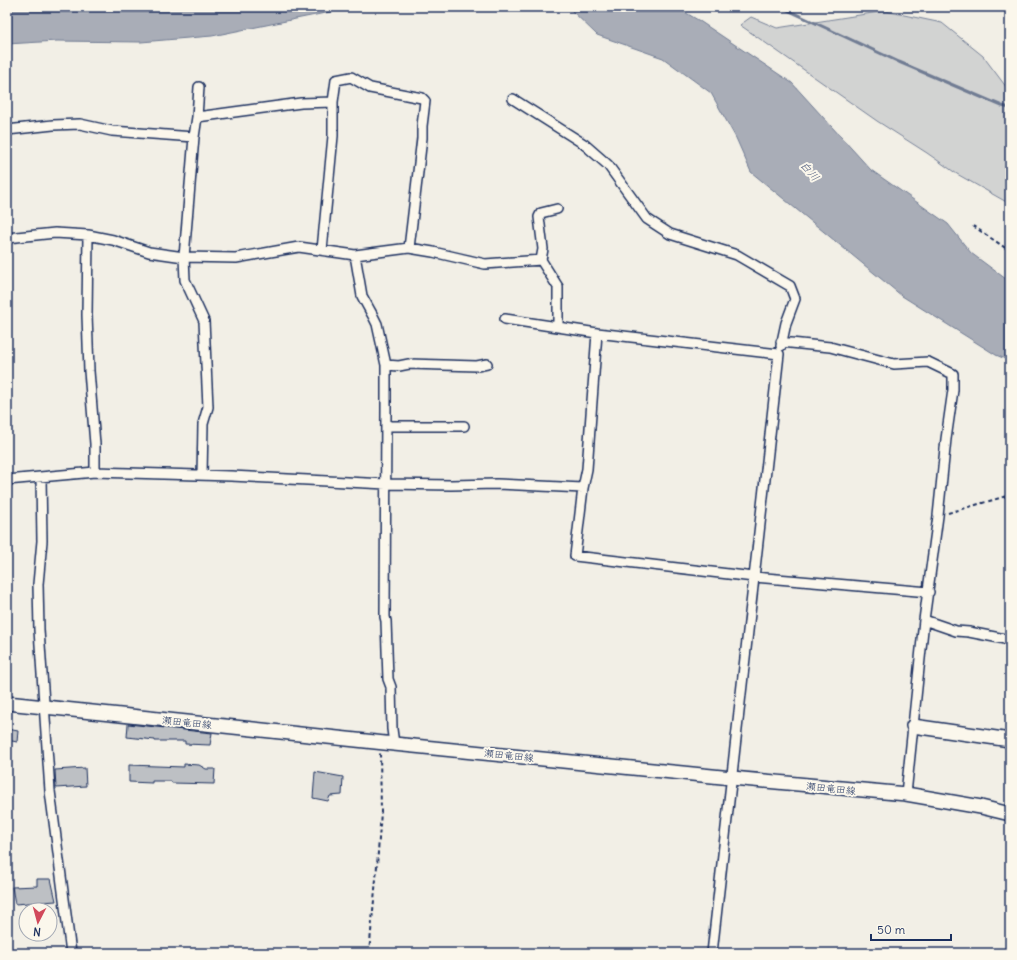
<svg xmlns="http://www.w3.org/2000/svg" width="1017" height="960" font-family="Delius,'Klee One',sans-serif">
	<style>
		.green { fill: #d2d3d2; stroke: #768198 }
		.water { fill: #a9adb7; stroke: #707b93 }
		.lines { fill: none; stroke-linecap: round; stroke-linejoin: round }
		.stream { stroke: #707b93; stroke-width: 3 }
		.building { fill: #bdc0c4; stroke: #1b2f5e }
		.street-casing { stroke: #1b2f5e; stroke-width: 12 }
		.secondary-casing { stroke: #1b2f5e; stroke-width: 16 }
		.path { stroke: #1b2f5e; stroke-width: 2; stroke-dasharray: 4 3; stroke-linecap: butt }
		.street { stroke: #fbf7ec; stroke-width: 9 }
		.secondary { stroke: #fbf7ec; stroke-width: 13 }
		.labels { text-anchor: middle; stroke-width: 4; stroke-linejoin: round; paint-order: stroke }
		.street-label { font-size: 10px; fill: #1b2f5e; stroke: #fbf7ec }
		.water-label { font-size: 11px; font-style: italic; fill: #465579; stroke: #fbf7ec }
	</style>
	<rect width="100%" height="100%" fill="#f2efe6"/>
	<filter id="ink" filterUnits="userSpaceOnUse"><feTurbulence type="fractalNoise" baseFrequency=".025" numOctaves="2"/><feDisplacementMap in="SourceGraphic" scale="8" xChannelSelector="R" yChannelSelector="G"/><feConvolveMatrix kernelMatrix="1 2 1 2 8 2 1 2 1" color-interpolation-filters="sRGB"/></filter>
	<g filter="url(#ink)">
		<!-- green -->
		<path class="green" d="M 885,11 L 942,23 L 983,56 L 1010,92 L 1010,204 L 957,174 L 927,153 L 877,121 L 740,25 L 751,17 L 777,28 Z"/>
		<!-- water -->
		<path class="water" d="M 7,7 L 355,7 L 212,36 L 141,42 L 57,41 L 7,44 Z
			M 410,7 L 482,7 C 462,13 430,11 410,7 Z
			M 568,7 L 676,7 L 698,20 L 792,83 L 871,170 L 948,224 L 971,253 L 1010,282 L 1010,361 L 996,355 L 902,296 L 751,172 L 736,138 L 711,93 L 663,58 L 597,35 Z"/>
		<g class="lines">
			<!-- stream -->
			<path class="stream" d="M 781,7 L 899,62 L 1002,106 L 1010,108"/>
		</g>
		<!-- building -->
		<path class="building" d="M 128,724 L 212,733 L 210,745 L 185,744 L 185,741 L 155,741 L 155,740 L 127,737 Z
			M 7,729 L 18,731 L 17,742 L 7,740 Z
			M 184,764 L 199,765 L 206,769 L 215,769 L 214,784 L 172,783 L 171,781 L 152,781 L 152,783 L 129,782 L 129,765 L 184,767 Z
			M 85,768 L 86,786 L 56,788 L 55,770 Z
			M 315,772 L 343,777 L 342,795 L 330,796 L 328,801 L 313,798 Z
			M 37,879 L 51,879 L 56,901 L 15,904 L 12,887 L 37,886 Z"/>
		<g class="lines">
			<defs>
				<path id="street" d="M 513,99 L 584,144 L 608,165 L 647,219 L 670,234 L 737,255 L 790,286 L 795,299 L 786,323 L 781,346
					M 333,102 L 336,80 L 351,77 L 370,88 L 422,98 L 425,101 L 422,126 L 422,138 L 409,248
					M 197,117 L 199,87
					M 7,130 L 53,125 L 80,124 L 112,131 L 194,137 L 197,117 L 301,103 L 333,102 L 333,136 L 322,250
					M 194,137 L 184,257 L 185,280 L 204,321 L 208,407 L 203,424 L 202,475
					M 88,235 L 87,315 L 89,371 L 95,444 L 95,472
					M 7,238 L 55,233 L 88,235 L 113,240 L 149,252 L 184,257 L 236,258 L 299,247 L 355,255 L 409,248 L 433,252 L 485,264 L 541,260 L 558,287 L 558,327
					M 355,255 L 362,296 L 373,316 L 377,324 L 386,365 L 386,410 L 385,617 L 386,621 L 388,679 L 391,687 L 392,729 L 394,744
					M 541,260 L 543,249 L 539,217 L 541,213 L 557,209
					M 505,319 L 597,333 L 779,354 L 712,953
					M 597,333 L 587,469 L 583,488 L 575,556 L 754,577 L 929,592
					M 781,342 L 830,347 L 894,364 L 928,362 L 953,374 L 953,390 L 946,439 L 938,516 L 924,620 L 906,794
					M 386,365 L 399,366 L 409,364 L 477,366 L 487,364
					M 386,426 L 464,426
					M 41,477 L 42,541 L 38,584 L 39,630 L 50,791 L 71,953
					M 7,480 L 95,472 L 231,476 L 386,484 L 451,485 L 497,484 L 583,488
					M 924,620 L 956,631 L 969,632 L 1010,640"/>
				<path id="secondary" d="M 7,703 L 394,744 L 732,778 L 906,794 L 981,807 L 1010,814
					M 913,726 L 1010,740"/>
			</defs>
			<!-- street casing -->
			<use href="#street" class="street-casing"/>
			<!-- secondary casing -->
			<use href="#secondary" class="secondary-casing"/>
			<!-- path -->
			<path class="path" d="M 973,226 L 1010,251
				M 948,513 L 1010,495
				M 369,953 L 376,879 L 381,812 L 380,753"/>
			<!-- street -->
			<use href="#street" class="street"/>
			<!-- secondary -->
			<use href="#secondary" class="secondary"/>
		</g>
	</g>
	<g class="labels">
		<!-- street labels -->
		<g class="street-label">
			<text transform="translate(187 722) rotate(6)" y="4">瀬田竜田線</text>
			<text transform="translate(509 755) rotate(6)" y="4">瀬田竜田線</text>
			<text transform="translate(831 788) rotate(6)" y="4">瀬田竜田線</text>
		</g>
		<!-- water labels -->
		<g class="water-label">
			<text transform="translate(810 171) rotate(50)" y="4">白川</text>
		</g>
	</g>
	<!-- margin -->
	<rect width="1017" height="960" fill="none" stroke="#fbf7ec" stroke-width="24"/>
	<rect x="12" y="12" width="993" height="936" fill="none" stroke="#1b2f5e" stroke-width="1.5" filter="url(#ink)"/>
	<!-- north arrow -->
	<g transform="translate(38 922) rotate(186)"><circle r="19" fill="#fbf7ec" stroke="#a1a7b3"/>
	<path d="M0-3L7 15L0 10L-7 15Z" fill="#d1495b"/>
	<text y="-6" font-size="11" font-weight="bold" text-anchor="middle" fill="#1b2f5e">N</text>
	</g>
	<!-- scale -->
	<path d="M871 934v6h80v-6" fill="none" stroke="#1b2f5e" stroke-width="2"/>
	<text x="877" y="934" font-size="12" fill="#1b2f5e" stroke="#fbf7ec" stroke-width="3" paint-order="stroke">50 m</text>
</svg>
